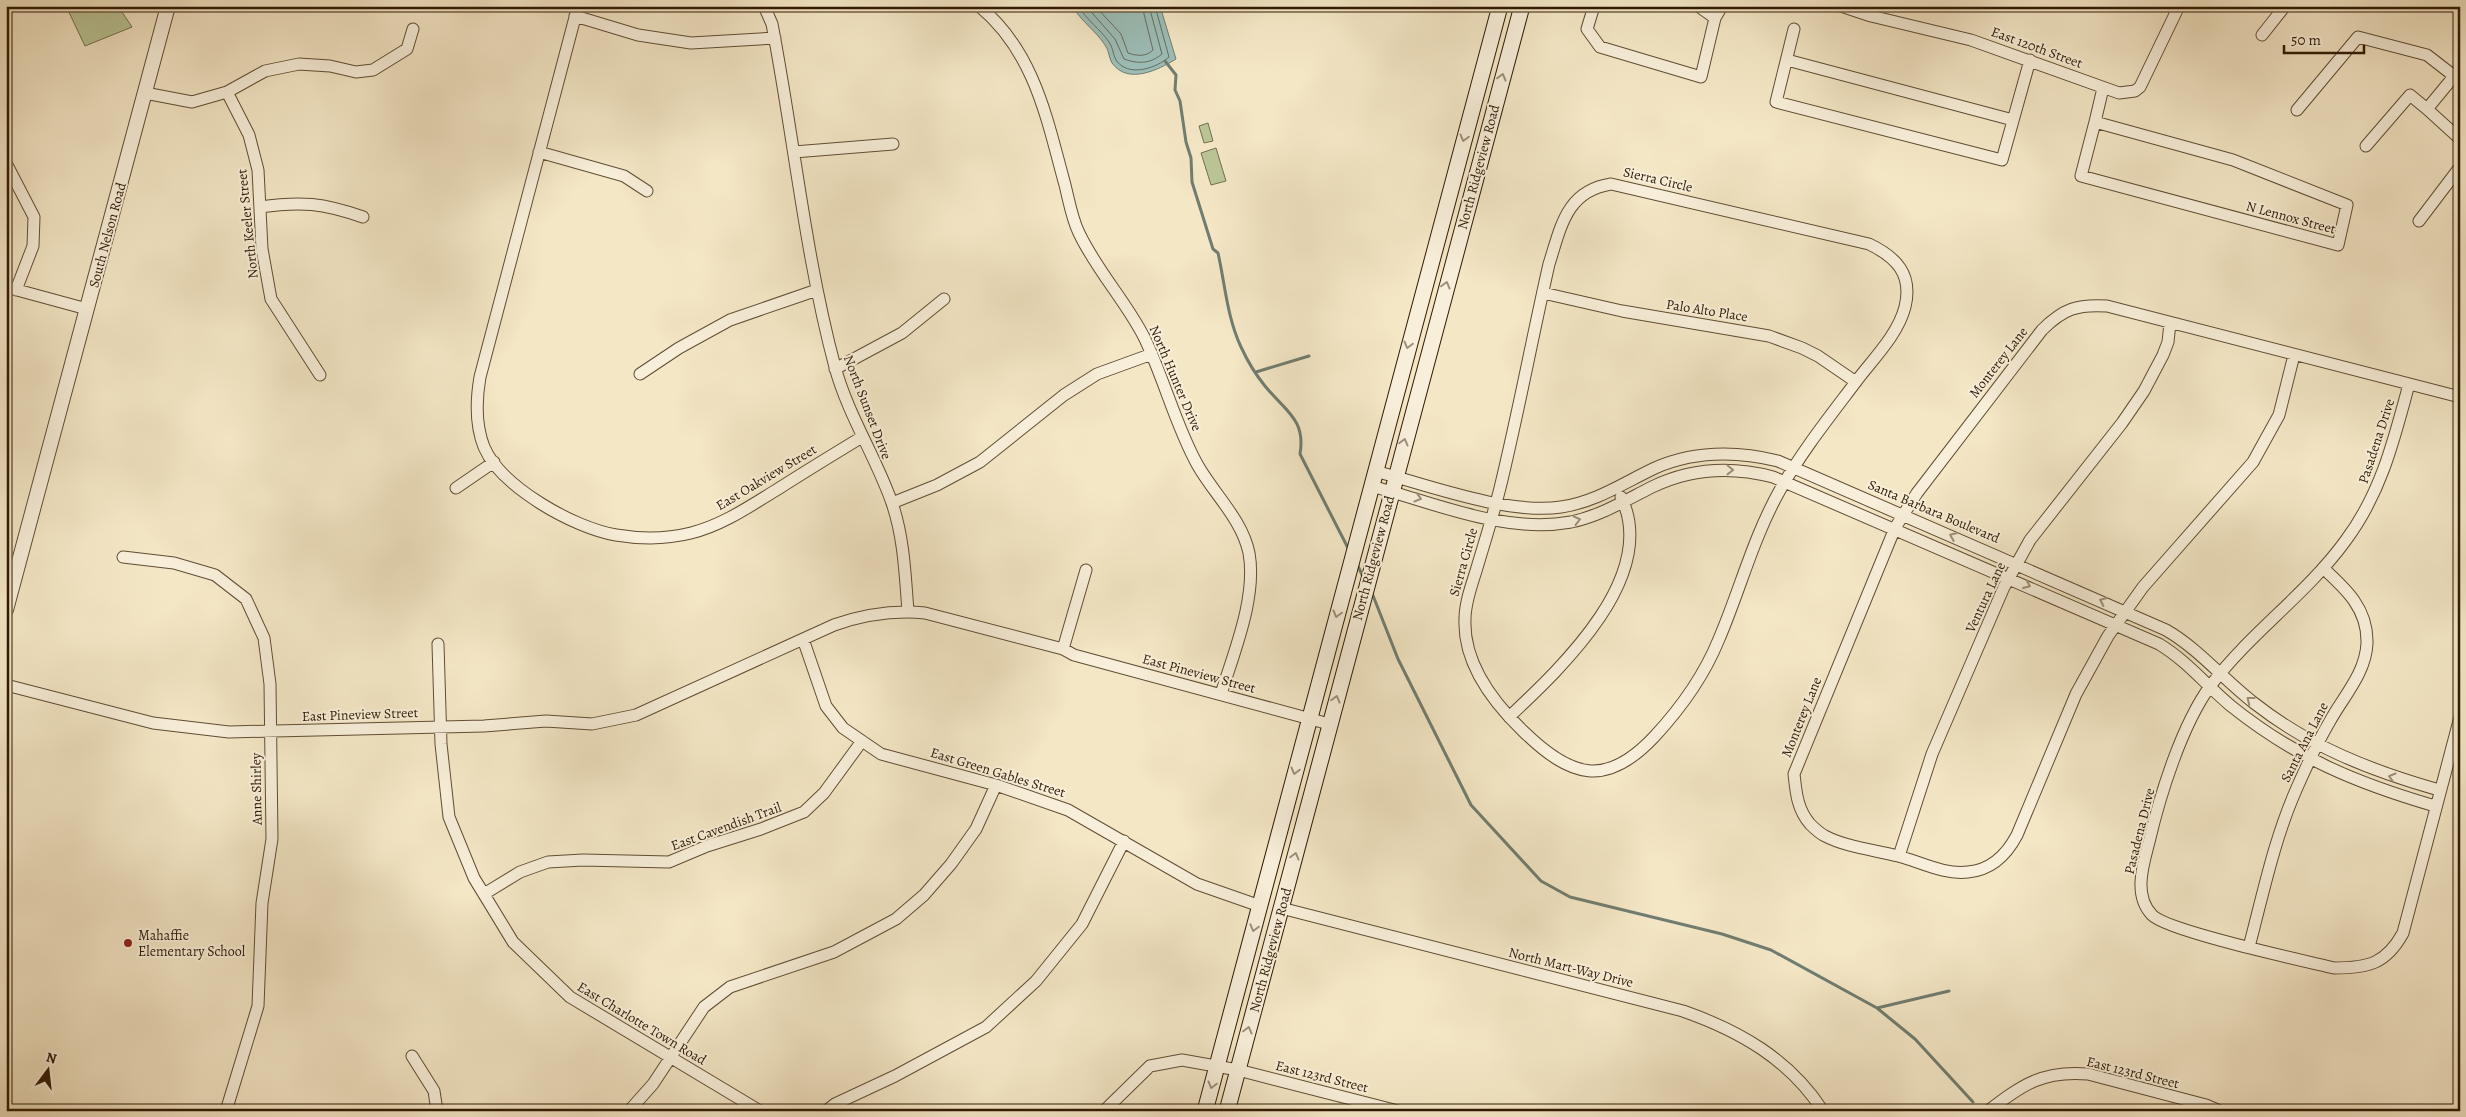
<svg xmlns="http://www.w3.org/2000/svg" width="2466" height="1117" font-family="Alegreya,serif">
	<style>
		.green { fill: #bac596; stroke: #74704c }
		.water { fill: #9cbfb9; stroke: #707d70 }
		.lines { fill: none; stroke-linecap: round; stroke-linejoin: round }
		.shore { stroke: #666c5e; stroke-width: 1 }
		.stream { stroke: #707d70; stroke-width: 3 }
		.minor-casing { stroke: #604d34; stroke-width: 13 }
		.tertiary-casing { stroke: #604d34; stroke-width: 16 }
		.secondary-casing { stroke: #2f1a03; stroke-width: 17 }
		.minor { stroke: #f8efda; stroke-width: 11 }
		.tertiary { stroke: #f8efda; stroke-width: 14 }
		.secondary { stroke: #f8efda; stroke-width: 15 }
		.oneway { stroke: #9e8f79 }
		.poi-dot { fill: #8f2418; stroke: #f8efda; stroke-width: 2 }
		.labels { text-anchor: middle; stroke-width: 4; stroke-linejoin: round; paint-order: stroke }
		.street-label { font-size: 14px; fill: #2f1a03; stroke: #f8efda }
		.poi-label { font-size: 14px; fill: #2f1a03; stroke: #f8efda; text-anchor: start }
	</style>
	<rect width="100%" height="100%" fill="#f4e7c6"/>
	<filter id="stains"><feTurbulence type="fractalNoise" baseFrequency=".004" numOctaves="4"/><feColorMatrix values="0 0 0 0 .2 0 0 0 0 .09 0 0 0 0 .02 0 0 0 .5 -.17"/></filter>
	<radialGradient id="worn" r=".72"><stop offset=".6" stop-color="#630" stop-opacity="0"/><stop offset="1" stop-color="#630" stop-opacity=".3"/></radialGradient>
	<!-- green -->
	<path class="green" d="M 66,6 L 118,6 L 132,27 L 85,46 Z
		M 1208,123 L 1213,141 L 1204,143 L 1199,126 Z
		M 1216,148 L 1226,181 L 1211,185 L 1201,153 Z"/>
	<!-- water -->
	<path class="water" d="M 1072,6 L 1160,6 L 1176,59 C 1158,70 1128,85 1112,63 C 1109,58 1109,50 1105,45 C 1096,31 1081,21 1072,6 Z"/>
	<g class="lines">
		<!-- shore -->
		<path class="shore" d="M 1078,6 C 1087,20 1100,29 1109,42 C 1113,47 1113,55 1116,60 C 1128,78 1157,68 1169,57 L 1155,6
			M 1086,6 L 1115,39 L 1124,59 C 1138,64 1150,64 1162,54 L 1149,6
			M 1095,6 L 1121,34 L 1128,53 C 1137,56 1146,57 1153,50 L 1142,6"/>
		<!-- stream -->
		<path class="stream" d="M 1165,61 L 1176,75 L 1175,90 L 1180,101 L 1186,142 L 1191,158 L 1192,182 L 1213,249 L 1218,253 C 1225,284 1227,317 1241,347 C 1247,360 1256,375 1265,386 C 1285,411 1306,419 1300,454 L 1349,550
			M 1256,372 L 1309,356
			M 1357,564 L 1364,579
			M 1372,593 L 1398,659 L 1471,805 L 1541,881 L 1570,897 L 1722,934 L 1771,950 L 1877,1008 L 1915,1039 L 1973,1102
			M 1877,1008 L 1949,991"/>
		<defs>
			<path id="minor" d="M 578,6 L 480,377 C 476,400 475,424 484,447 C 501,487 574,528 616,535 C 640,539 667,539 691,533 C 723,525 750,506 778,489 C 806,471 834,454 862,437
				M 764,6 L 772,24 C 794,138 805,255 835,367 C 848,415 876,457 892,503 C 904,538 905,574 908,611
				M 979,6 C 1035,52 1047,120 1065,185 C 1069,201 1072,219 1079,233 C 1097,271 1125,300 1144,337 C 1164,378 1175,424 1197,464 C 1213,493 1242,519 1249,553 C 1257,597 1234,652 1221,694
				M 1594,6 L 1587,29 L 1600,47 L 1701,77 L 1715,18 L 1722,6
				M 1698,6 L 1715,18
				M 1841,6 L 1871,16 L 1971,40 L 2119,93 L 2135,91 L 2140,87 L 2179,6
				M 575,16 L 638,35 L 691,43 L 775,38
				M 1794,29 L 1776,102 L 2002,160 L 2030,60
				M 2262,35 L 2285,6
				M 1787,60 L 2013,120
				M 2460,69 L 2427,109 L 2460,139
				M 227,92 L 249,135 L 258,170 L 262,249 L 271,299 L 320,375
				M 145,93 L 192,102 L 227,92 L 265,71 L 299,64 L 330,66 L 356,72 L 373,70 L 407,49 L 413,29
				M 2297,110 L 2358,37 L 2427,55 L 2454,76
				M 2095,122 L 2081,176 L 2338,245 L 2347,205 L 2233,160 L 2095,122 L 2103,88
				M 2366,146 L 2410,95 L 2427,109
				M 539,152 L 624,176 L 647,191
				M 794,152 L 893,144
				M 6,163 L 34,217 L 33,246 L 16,290
				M 1611,184 L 1869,244 C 1896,257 1913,274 1905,307 C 1898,334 1875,357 1858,379 C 1831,415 1802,451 1780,490 C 1753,538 1740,590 1719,639 C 1704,676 1681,708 1654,737 C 1606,788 1571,778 1523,731 C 1494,703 1463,663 1465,619 C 1465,603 1471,587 1476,571 C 1484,544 1493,516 1500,488 C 1518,414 1532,339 1549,264 C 1561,227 1566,191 1611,184 Z
				M 260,207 C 301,201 323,203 363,217
				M 2419,221 L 2460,167
				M 6,287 L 87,309
				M 1543,293 L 1622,311 L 1769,336 L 1802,348 L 1818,356 L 1856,382
				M 2294,355 L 2279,415 L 2253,462 L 2143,587 L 2108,636 L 2076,694 L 2017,835 C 2007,854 1991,870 1968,872 C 1944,875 1921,862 1898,856 C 1875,850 1846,847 1825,836 C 1819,833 1814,828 1810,824 C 1797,809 1796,792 1794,774 L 1895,528 L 1917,493 L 2042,330 C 2063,309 2077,304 2107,306 L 2460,397
				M 835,369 L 902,333 L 944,299
				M 640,374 L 679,348 L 730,320 L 817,290
				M 2409,384 C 2394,440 2381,493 2346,540 C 2307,594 2251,632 2211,685 C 2182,724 2160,795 2149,842 C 2143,865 2133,895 2152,915 C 2167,931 2305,961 2334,968 C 2368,968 2386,964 2403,933 L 2460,717
				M 1375,471 C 1427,485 1508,515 1561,507 C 1596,502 1623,483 1655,468 C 1694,451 1737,451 1778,461 L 2166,630 C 2199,649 2223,679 2254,703 C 2310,747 2372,771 2439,790
				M 1371,486 C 1435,503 1504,534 1571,522 C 1600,516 1626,500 1652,487 C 1691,468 1731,466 1773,477 L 2159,644 C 2187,661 2206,685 2231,706 C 2296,758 2356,783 2435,806
				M 456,488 L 494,462
				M 892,503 L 937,485 L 980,462 L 1064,395 L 1097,374 L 1152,354
				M 123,557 L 174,563 L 215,575 L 246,599 L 264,638 L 270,684 L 272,839 L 262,903 L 258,1006 L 226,1111
				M 803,639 L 826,706 L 843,728 L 881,754 L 996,785 L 1068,810 L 1197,884 L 1260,906
				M 438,644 L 441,744 L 449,817 L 474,878 L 513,942 L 570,997 L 760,1111
				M 1063,649 L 1086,570
				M 6,685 L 153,723 L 229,732 L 484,726 L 546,721 L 592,724 L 636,715 L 834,625 C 863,615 894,610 925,613 L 1063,649 L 1074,655 L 1329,724
				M 1509,717 C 1561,668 1660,576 1621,497
				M 1899,856 L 1932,754 L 2004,587 L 2030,540 L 2122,423 L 2144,391 L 2163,355 L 2168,342 L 2170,323
				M 484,894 L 520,872 L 548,862 L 583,860 L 669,862 L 707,846 L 761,829 L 804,812 L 824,793 L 862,741
				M 1281,908 L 1683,1011 C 1740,1031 1789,1059 1823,1111
				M 2249,947 C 2263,894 2274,840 2296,790 C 2306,767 2317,743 2330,721 C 2343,697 2366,673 2367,643 C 2368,609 2346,589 2323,568
				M 412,1056 L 434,1091 L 437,1111
				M 629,1111 L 653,1084 L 704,1007 L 730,987 L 834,952 L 896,919 L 924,895 L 951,864 L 976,829 L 996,785
				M 826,1111 L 835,1104 L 895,1076 L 986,1027 L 1036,981 L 1082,924 L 1124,841
				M 1104,1111 L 1150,1066 L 1182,1060 L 1238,1070 L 1398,1111
				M 1988,1111 C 2022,1085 2043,1070 2088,1074 L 2206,1105 L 2220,1111"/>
			<path id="tertiary" d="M 6,610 L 168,6"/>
			<path id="secondary" d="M 1205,1111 L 1500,6
				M 1227,1111 L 1522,6"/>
		</defs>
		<!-- minor casing -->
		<use href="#minor" class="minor-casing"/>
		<!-- tertiary casing -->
		<use href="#tertiary" class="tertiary-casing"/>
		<!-- secondary casing -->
		<use href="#secondary" class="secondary-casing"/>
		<!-- minor -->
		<use href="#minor" class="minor"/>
		<!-- tertiary -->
		<use href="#tertiary" class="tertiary"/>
		<!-- secondary -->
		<use href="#secondary" class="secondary"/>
	</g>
	<!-- one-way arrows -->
	<defs><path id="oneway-chevron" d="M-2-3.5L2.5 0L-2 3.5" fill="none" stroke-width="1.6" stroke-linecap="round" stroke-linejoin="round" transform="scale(1.25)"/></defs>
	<g class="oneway">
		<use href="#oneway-chevron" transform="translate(1502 77) rotate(-75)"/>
		<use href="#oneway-chevron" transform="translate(1464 138) rotate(105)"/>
		<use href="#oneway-chevron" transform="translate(1446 285) rotate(-75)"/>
		<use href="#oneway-chevron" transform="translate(1408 345) rotate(105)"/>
		<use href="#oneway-chevron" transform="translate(1404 442) rotate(-75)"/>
		<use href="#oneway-chevron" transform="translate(1730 470) rotate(1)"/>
		<use href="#oneway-chevron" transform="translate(1418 498) rotate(16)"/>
		<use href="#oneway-chevron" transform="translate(1577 520) rotate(-14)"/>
		<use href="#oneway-chevron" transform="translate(1953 536) rotate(-157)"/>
		<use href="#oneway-chevron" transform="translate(2027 585) rotate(23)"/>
		<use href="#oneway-chevron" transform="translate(2103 601) rotate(-155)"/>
		<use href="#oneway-chevron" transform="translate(1337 614) rotate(105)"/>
		<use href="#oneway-chevron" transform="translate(1336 699) rotate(-75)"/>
		<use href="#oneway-chevron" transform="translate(2250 700) rotate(-142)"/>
		<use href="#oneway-chevron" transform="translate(1295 771) rotate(105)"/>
		<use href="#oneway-chevron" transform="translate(2392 777) rotate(-164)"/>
		<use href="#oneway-chevron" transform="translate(1295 856) rotate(-75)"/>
		<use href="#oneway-chevron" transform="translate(1254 928) rotate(105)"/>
		<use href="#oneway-chevron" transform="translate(1248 1030) rotate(-75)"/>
		<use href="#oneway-chevron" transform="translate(1212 1085) rotate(105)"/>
	</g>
	<!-- markers -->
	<circle class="poi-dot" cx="128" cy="943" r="5"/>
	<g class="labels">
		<!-- street labels -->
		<g class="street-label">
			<text transform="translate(2037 47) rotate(20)" y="5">East 120th Street</text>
			<text transform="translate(1478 167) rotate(-75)" y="5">North Ridgeview Road</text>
			<text transform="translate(1658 179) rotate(13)" y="5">Sierra Circle</text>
			<text transform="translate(2291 217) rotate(15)" y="5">N Lennox Street</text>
			<text transform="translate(247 224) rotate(-96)" y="5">North Keeler Street</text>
			<text transform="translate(107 235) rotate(-75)" y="5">South Nelson Road</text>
			<text transform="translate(1707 310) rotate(9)" y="5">Palo Alto Place</text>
			<text transform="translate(1998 362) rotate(-52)" y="5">Monterey Lane</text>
			<text transform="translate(1176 378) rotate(67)" y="5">North Hunter Drive</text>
			<text transform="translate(868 407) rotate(69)" y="5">North Sunset Drive</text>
			<text transform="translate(2376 441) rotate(-72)" y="5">Pasadena Drive</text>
			<text transform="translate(766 477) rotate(-31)" y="5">East Oakview Street</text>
			<text transform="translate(1934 511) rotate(23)" y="5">Santa Barbara Boulevard</text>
			<text transform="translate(1373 558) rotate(-75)" y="5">North Ridgeview Road</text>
			<text transform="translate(1463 562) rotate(-74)" y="5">Sierra Circle</text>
			<text transform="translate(1985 597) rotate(-65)" y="5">Ventura Lane</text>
			<text transform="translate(1199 673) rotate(15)" y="5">East Pineview Street</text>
			<text transform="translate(360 714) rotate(-2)" y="5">East Pineview Street</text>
			<text transform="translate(1801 717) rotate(-68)" y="5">Monterey Lane</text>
			<text transform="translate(2304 742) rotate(-63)" y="5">Santa Ana Lane</text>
			<text transform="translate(998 772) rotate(17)" y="5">East Green Gables Street</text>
			<text transform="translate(256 789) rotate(-91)" y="5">Anne Shirley</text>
			<text transform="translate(726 826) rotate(-20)" y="5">East Cavendish Trail</text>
			<text transform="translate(2139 831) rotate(-76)" y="5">Pasadena Drive</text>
			<text transform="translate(1270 950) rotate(-75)" y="5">North Ridgeview Road</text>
			<text transform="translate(1571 967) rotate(14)" y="5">North Mart-Way Drive</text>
			<text transform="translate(642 1023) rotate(31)" y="5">East Charlotte Town Road</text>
			<text transform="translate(2133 1072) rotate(14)" y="5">East 123rd Street</text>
			<text transform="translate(1322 1076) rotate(14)" y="5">East 123rd Street</text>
		</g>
		<!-- poi labels -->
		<g class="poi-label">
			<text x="138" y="940">Mahaffie<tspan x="138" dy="16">Elementary School</tspan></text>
		</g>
	</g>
	<!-- margin -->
	<rect width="2466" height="1117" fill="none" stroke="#f4e7c6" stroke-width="25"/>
	<rect x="8" y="8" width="2451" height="1102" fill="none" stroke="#2f1a03" stroke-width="2.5"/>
	<rect x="12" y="12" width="2441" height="1092" fill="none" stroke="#2f1a03"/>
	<!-- north arrow -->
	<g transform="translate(48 1070) rotate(15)" stroke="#f8efda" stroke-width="4" paint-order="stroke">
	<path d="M0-4L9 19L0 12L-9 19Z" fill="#2f1a03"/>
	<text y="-8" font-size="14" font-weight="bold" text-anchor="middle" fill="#2f1a03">N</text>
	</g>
	<!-- scale -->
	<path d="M2284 45v8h80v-8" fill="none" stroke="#2f1a03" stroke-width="2.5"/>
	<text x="2291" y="45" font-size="15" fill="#2f1a03" stroke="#f8efda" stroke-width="4" paint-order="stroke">50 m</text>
	<rect width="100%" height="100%" filter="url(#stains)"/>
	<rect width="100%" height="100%" fill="url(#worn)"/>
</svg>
